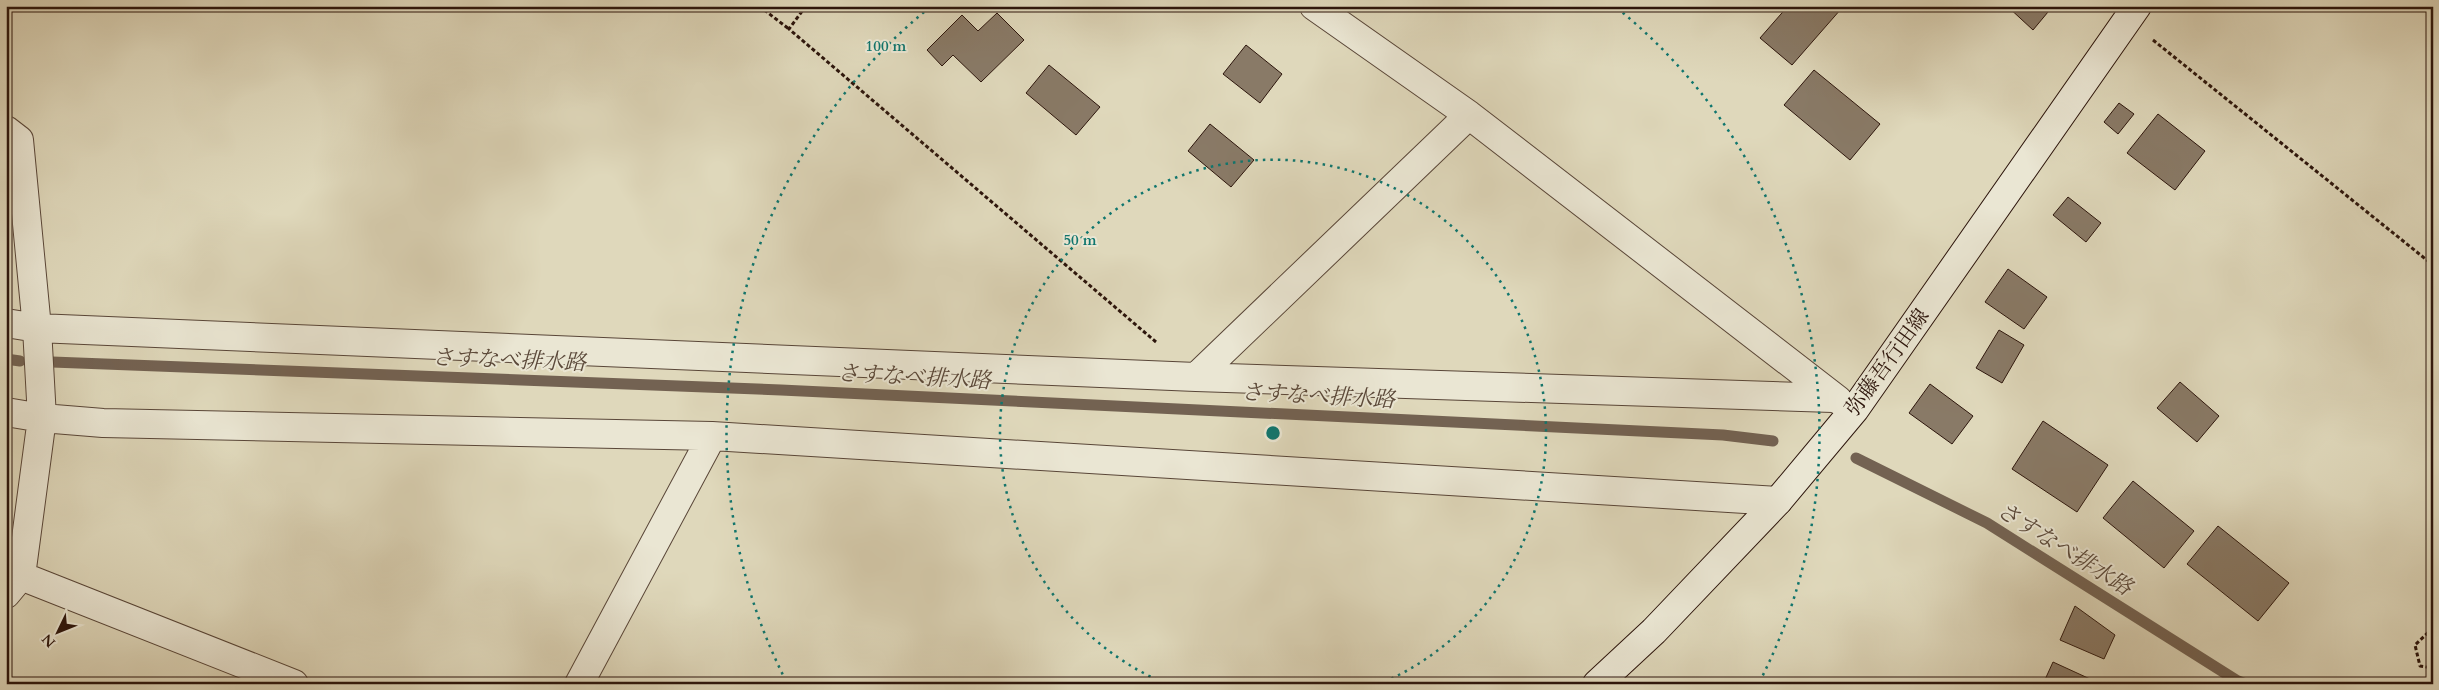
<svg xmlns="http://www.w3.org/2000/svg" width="2439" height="690" font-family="Cardo,'Noto Serif JP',serif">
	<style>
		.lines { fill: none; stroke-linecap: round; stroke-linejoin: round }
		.stream { stroke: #736252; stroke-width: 11 }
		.building { fill: #897a67; stroke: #2c150c }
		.minor-casing { stroke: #594638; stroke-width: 30 }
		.secondary-casing { stroke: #2c150c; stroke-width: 30 }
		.path { stroke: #2c150c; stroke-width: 3; stroke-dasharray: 4 2.5; stroke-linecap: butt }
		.minor { stroke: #eae6d3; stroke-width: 28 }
		.secondary { stroke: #eae6d3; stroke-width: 28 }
		.ring { fill: none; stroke: #0f766e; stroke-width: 2.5; stroke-dasharray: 2.5 5 }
		.labels { text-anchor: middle; stroke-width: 4; stroke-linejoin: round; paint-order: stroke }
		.street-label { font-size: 21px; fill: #2c150c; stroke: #eae6d3 }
		.water-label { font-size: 22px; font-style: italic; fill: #5b493a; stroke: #eae6d3 }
		.centre { fill: #0f766e; stroke: #eae6d3; stroke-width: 2.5 }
		.ring-label { font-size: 15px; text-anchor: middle; font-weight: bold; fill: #0f766e; stroke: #eae6d3; stroke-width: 4; stroke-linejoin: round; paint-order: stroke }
	</style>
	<rect width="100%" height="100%" fill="#dfd8bb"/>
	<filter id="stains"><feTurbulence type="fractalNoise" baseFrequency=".004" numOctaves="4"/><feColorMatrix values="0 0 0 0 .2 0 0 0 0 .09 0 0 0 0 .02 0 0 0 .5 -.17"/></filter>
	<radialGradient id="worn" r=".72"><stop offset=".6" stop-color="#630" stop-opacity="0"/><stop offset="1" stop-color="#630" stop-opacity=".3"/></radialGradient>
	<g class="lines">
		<!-- stream -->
		<path class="stream" d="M 6,359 L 20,361
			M 52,362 L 781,390 L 1723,435 L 1773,441
			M 1856,458 L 1987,523 L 2236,680 L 2246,684"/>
	</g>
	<!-- building -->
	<path class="building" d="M 1788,6 L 1838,6 L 1841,9 L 1792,65 L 1760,38 Z
		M 2007,6 L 2041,6 L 2048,12 L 2033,30 Z
		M 997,13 L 1024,40 L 981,82 L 953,55 L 942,66 L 927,50 L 962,15 L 978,31 Z
		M 1246,45 L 1282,74 L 1260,103 L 1223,74 Z
		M 1049,65 L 1100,107 L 1076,135 L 1026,93 Z
		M 1814,70 L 1880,124 L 1850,160 L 1784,105 Z
		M 2119,103 L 2134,114 L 2118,134 L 2104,122 Z
		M 2158,114 L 2205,151 L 2175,190 L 2127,153 Z
		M 1210,124 L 1254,160 L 1231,187 L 1188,151 Z
		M 2068,197 L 2101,223 L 2086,242 L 2053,215 Z
		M 2008,269 L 2047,297 L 2024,329 L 1985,302 Z
		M 1999,330 L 2024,345 L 2002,383 L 1976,368 Z
		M 2180,382 L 2219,416 L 2197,442 L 2157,408 Z
		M 1930,384 L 1973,416 L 1952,444 L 1909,413 Z
		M 2043,421 L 2108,465 L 2077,512 L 2012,469 Z
		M 2133,481 L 2194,531 L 2164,568 L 2103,518 Z
		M 2218,526 L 2289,583 L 2258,621 L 2187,564 Z
		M 2075,606 L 2115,635 L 2104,659 L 2060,640 Z
		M 2053,662 L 2101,684 L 2043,684 Z"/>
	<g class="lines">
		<defs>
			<path id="minor" d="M 1314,6 L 1469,115 L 1838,400
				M 6,130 L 19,140 L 37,328 L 42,418 L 21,576 L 6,594
				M 6,323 L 37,328 L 1196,377 L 1833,398
				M 1196,377 L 1469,115
				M 6,412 L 42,418 L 103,423 L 712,436 L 1778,501
				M 21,576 L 294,684
				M 579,684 L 712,436"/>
			<path id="secondary" d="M 1597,684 L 1654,631 L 1778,501 L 1855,409 L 2137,6"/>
		</defs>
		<!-- minor casing -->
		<use href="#minor" class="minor-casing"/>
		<!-- secondary casing -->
		<use href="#secondary" class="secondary-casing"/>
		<!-- path -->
		<path class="path" d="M 759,6 L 789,29
			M 806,6 L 789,29 L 1156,342
			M 2153,40 L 2433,265
			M 2433,628 L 2415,645 L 2420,666 L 2433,668"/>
		<!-- minor -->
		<use href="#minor" class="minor"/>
		<!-- secondary -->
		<use href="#secondary" class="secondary"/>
	</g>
	<!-- distance rings -->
	<g class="ring">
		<path d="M1164 683A273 273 0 1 1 1382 683"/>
		<path d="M786 681A547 547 0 0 1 929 8M1617 8A547 547 0 0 1 1760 681"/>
	</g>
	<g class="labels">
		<!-- street labels -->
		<g class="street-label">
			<text transform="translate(1887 362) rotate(-54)" y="7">弥藤吾行田線</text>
		</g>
		<!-- water labels -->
		<g class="water-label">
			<text transform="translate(509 359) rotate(2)" y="8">さすなべ排水路</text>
			<text transform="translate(914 376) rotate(3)" y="8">さすなべ排水路</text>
			<text transform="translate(1318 395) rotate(3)" y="8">さすなべ排水路</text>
			<text transform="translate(2065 548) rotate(32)" y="8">さすなべ排水路</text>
		</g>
	</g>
	<circle cx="1273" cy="433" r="8" class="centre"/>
	<g class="ring-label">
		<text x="886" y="51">100 m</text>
		<text x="1080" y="245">50 m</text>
	</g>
	<!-- margin -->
	<rect width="2439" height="690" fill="none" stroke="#dfd8bb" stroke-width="25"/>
	<rect x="8" y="8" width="2424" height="675" fill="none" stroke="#2c150c" stroke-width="2.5"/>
	<rect x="12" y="12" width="2414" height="665" fill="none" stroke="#2c150c"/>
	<!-- north arrow -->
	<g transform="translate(58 632) rotate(227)" stroke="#eae6d3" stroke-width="4" paint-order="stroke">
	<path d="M0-4L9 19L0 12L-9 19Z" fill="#2c150c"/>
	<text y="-8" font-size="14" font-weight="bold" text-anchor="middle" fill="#2c150c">N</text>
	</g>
	<rect width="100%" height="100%" filter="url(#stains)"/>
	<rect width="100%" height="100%" fill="url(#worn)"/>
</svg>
